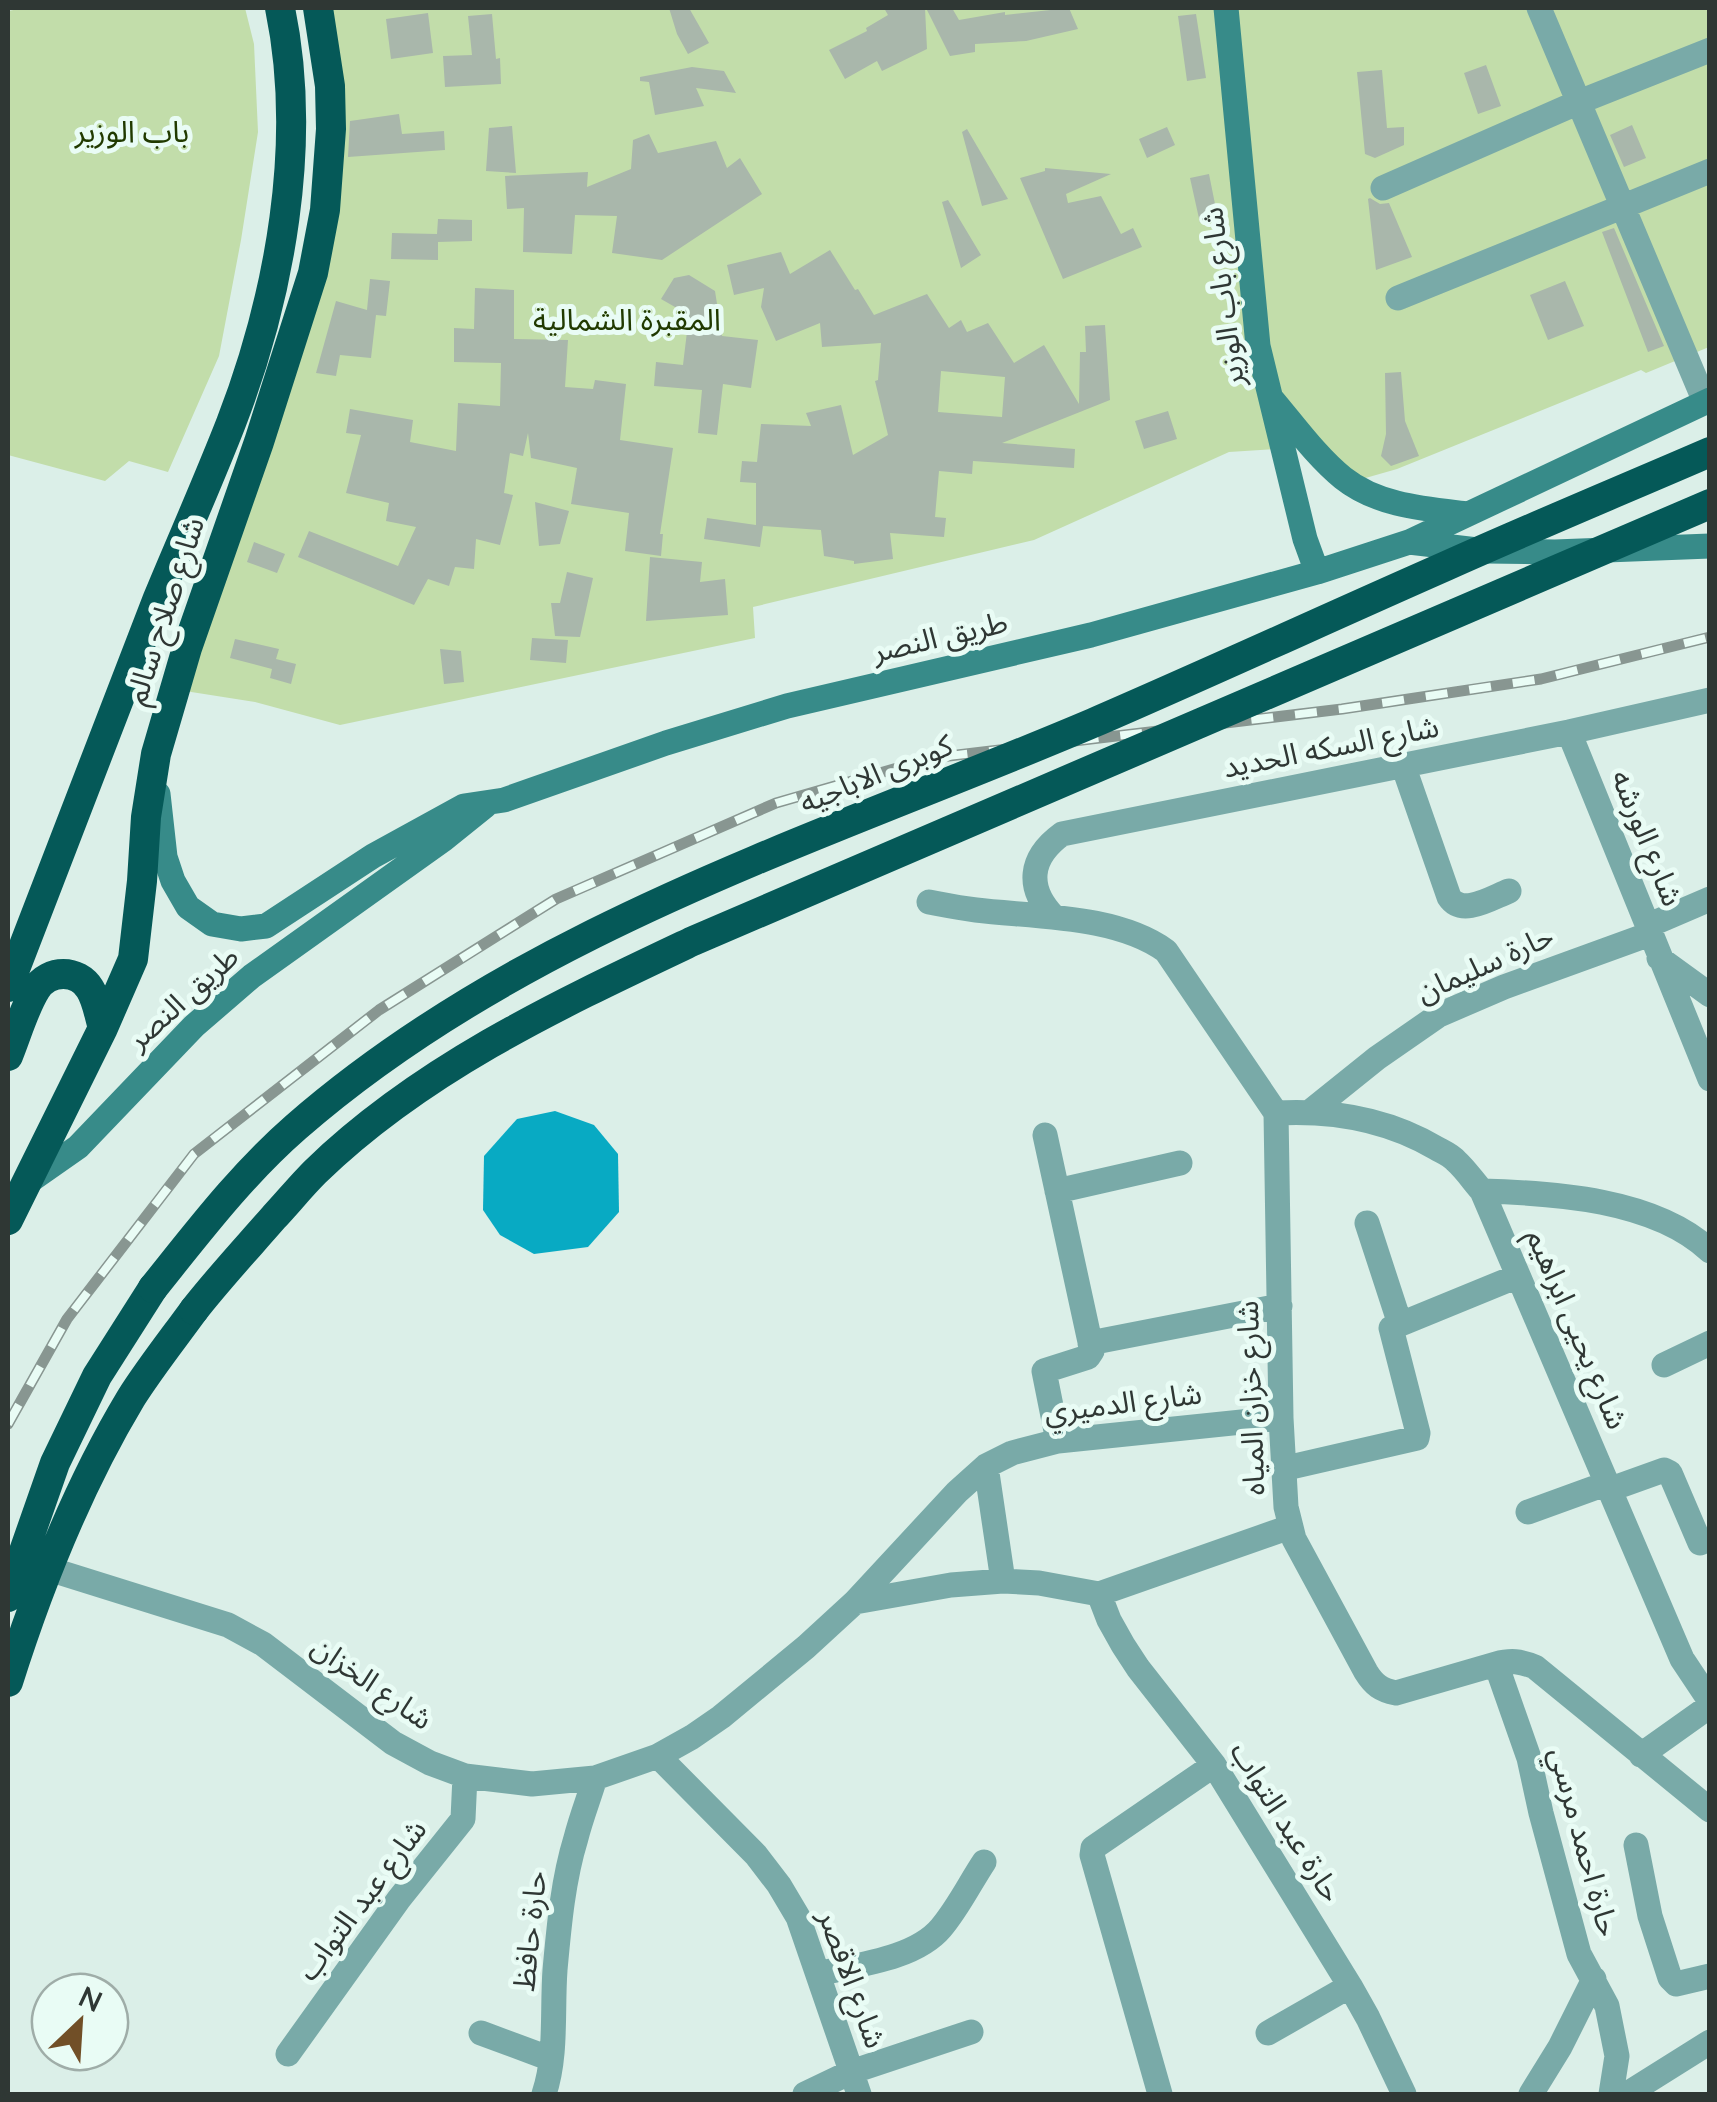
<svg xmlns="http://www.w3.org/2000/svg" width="1717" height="2102" font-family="Lato,'Noto Sans Arabic',sans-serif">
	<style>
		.green { fill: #c2ddaa }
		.water { fill: #08aac3 }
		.building { fill: #a9b7ab; fill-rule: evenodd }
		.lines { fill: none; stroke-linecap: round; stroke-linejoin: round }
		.street { stroke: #79aaa8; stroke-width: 25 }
		.secondary { stroke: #378b89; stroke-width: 25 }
		.highway { stroke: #055958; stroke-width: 30 }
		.rail-casing { stroke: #889691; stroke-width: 11 }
		.rail { stroke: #e9fcf5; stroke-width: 8; stroke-dasharray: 22; stroke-linecap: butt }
		.highway-bridge { stroke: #055958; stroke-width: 30 }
		.labels { text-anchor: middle; stroke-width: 10; stroke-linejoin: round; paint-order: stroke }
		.park-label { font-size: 30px; fill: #213a00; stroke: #e9fcf5 }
		.street-label { font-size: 30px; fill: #2f3734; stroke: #e9fcf5 }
	</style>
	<rect width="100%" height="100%" fill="#dbefe8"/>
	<!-- green -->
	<path class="green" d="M 24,8 L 245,8 L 254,44 L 258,132 L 241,240 L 219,356 L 168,472 L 129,461 L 105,481 L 8,455 L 8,11 Z
		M 327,8 L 1709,8 L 1709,347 L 1646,373 L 1641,370 L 1397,469 L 1362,479 L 1324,446 L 1229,452 L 1034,540 L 753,607 L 755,638 L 340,725 L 255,702 L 185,691 L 311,290 Z"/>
	<!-- water -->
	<path class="water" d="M 555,1111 L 594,1125 L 618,1154 L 619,1212 L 588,1247 L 534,1254 L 500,1235 L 483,1210 L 484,1156 L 517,1119 Z"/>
	<!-- building -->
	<path class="building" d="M 669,8 L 689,8 L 709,43 L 688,54 L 677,34 Z
		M 884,8 L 925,8 L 927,49 L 882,71 L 877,61 L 845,79 L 829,50 L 867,31 L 866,28 L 888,15 Z
		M 926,8 L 952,8 L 959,20 L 1005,12 L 1005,15 L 1069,8 L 1078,29 L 1026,41 L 975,44 L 975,52 L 950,56 Z
		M 428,13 L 433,53 L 391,59 L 386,19 Z
		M 492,14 L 496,59 L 500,58 L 501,84 L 445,87 L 443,56 L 472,55 L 468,16 Z
		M 1196,14 L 1206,78 L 1187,81 L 1178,16 Z
		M 1486,65 L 1501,106 L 1478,114 L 1464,73 Z
		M 692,67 L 724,71 L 736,93 L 696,88 L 704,106 L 655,115 L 649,82 L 640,81 L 640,77 Z
		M 1382,70 L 1387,128 L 1404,127 L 1404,145 L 1375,158 L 1365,154 L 1357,72 Z
		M 399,114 L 402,134 L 444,131 L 445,150 L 348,157 L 350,121 Z
		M 1632,125 L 1646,158 L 1624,167 L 1610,135 Z
		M 512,126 L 516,173 L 486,171 L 489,128 Z
		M 1167,127 L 1175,145 L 1147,158 L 1139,139 Z
		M 967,129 L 1008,199 L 982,206 L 962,132 Z
		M 649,134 L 658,153 L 716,141 L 727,168 L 740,158 L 762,194 L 662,260 L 612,253 L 617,216 L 575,215 L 572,254 L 523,252 L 524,208 L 507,209 L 505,176 L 588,172 L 587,187 L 631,169 L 633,140 Z
		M 1045,168 L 1111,174 L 1066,194 L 1068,203 L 1101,196 L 1121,234 L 1133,228 L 1142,247 L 1063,279 L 1020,178 L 1045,171 Z
		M 1209,174 L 1218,219 L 1200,223 L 1190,178 Z
		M 1370,198 L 1380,204 L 1389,203 L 1412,257 L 1376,270 L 1368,199 Z
		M 948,200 L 981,255 L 961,268 L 942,202 Z
		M 438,219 L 472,220 L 472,241 L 438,242 L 438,260 L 391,259 L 392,233 L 437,234 Z
		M 1614,228 L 1664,346 L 1648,352 L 1602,232 Z
		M 830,250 L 855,290 L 858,289 L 874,315 L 927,294 L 949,328 L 961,320 L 967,332 L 988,323 L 1014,363 L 1044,345 L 1079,404 L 1080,352 L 1086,352 L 1085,326 L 1105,325 L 1110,400 L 1002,443 L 1075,449 L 1074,468 L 973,461 L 972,474 L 939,471 L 935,517 L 946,518 L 944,537 L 890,533 L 893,559 L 854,564 L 854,561 L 824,556 L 821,530 L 763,526 L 760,547 L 704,539 L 707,518 L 756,525 L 756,483 L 740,482 L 742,461 L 757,462 L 761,424 L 811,426 L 806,413 L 841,405 L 853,455 L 888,435 L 875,381 L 878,380 L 881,343 L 822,347 L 820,323 L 776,341 L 761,307 L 764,288 L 734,295 L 727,265 L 781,252 L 790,274 ZM 941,371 L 1005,377 L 1002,417 L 938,412 Z
		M 689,275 L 715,291 L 722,336 L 758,340 L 751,388 L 723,384 L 717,435 L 698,433 L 702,390 L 654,386 L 656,362 L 683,365 L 689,315 L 661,299 L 674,278 Z
		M 370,279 L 390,281 L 386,316 L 376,315 L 371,358 L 340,355 L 336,376 L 316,373 L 336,301 L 367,310 Z
		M 1565,281 L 1584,326 L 1548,340 L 1530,295 Z
		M 475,288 L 514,290 L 514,339 L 568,340 L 565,387 L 593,389 L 595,380 L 626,384 L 620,440 L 673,448 L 660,534 L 663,534 L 661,556 L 625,551 L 629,513 L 571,504 L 577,468 L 531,458 L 528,433 L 523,456 L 510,453 L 504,493 L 513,495 L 500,545 L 476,539 L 474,569 L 455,567 L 449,586 L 428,579 L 414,605 L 298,557 L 309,531 L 398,566 L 416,527 L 386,521 L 389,503 L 346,493 L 361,435 L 346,433 L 350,409 L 413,420 L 410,442 L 456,451 L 458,403 L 500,406 L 501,363 L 454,362 L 454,328 L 474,329 Z
		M 1401,372 L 1405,421 L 1419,456 L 1391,466 L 1381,456 L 1386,434 L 1385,373 Z
		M 1168,411 L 1177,439 L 1144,449 L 1135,421 Z
		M 535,502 L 569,511 L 560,544 L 539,546 Z
		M 254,542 L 285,554 L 277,573 L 247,562 Z
		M 650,557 L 702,562 L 700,582 L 725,579 L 728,615 L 646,621 Z
		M 567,572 L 593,578 L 580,637 L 555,636 L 551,603 L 560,603 Z
		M 532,638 L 568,640 L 566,663 L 530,660 Z
		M 235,639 L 279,649 L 276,659 L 296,664 L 291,684 L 270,678 L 272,669 L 230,658 Z
		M 440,649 L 461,651 L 464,682 L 444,684 Z"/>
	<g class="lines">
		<!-- street -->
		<path class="street" d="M 1539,8 L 1705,402
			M 1383,188 L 1579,102 L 1710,50
			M 1398,298 L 1710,171
			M 1569,732 L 1710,1079
			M 1403,765 L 1449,897 C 1462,917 1491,898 1509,891
			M 929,902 C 945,905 960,908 976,910 C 1034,917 1117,915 1166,951 L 1276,1113
			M 1054,917 C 1026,888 1029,858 1062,834 L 1569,732 L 1710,700
			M 1647,926 L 1710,899
			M 1659,958 L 1710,995
			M 1311,1111 L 1377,1058 L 1439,1015 L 1504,987 L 1650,934
			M 1276,1113 L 1281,1418 L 1286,1507 L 1294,1539 L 1366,1672 C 1374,1685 1381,1690 1396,1693 L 1496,1664 C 1511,1660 1520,1661 1535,1667 L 1710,1810
			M 1276,1113 C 1332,1110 1387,1119 1436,1148 C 1443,1152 1451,1155 1456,1161 C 1466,1170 1473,1181 1482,1191 L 1682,1659 L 1710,1701
			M 1045,1135 L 1092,1351 L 1088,1357 L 1044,1371 L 1058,1441
			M 1057,1191 L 1180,1163
			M 1482,1191 C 1553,1193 1655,1199 1710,1251
			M 1367,1223 L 1400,1324
			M 1090,1343 L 1280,1306
			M 1664,1365 L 1710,1343
			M 986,1466 L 1003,1581
			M 1282,1469 L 1417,1438 L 1418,1433 L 1391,1328 L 1518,1276
			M 1611,1489 L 1664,1470 L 1670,1473 L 1700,1543
			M 1528,1512 L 1608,1483
			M 49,1569 L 228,1625 L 263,1644 L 393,1743 L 430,1763 L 465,1776 L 532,1784 L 595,1778 L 658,1756 L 692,1737 L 721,1717 L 806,1647 L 855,1602 L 957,1492 L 986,1466 L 1012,1453 L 1058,1441 L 1281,1418
			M 1099,1594 L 1109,1620 L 1123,1645 L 1138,1668 L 1214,1765 L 1350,1986 L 1368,2018 L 1404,2094
			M 855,1602 L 951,1585 L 1003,1581 L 1039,1583 L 1099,1594 L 1290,1527
			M 1496,1664 L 1529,1758 L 1541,1813 L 1579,1954 L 1607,2006 L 1617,2056 L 1611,2094
			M 1641,1755 L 1710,1706
			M 658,1756 L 756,1855 L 779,1885 L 798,1917 L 859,2094
			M 1636,1845 L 1650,1916 L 1670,1978 L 1676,1984 L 1710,1976
			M 818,1974 C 856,1965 915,1959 941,1928 C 958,1908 970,1883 984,1862
			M 481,2033 L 551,2059
			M 1268,2033 L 1350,1986
			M 288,2054 L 399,1899 L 463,1819 L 465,1776
			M 544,2094 C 557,2055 552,2011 555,1970 C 559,1926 563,1880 576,1838 C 581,1818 589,1798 595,1778
			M 805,2094 L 851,2072 L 971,2032
			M 1160,2094 L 1092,1855 L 1093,1848 L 1214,1765
			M 1531,2094 L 1560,2047 L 1594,1979
			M 1627,2094 L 1710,2042"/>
		<!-- secondary -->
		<path class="secondary" d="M 1226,8 L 1258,346 L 1305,539 L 1317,572
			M 1271,398 C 1294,425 1316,456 1343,478 C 1378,506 1426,509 1468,514
			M 1409,542 L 1486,551 L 1555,552 L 1710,546
			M 158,794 L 165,857 L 173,881 L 188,907 L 212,924 L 241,929 L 266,926 L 373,856 L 464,806 L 504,800 L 666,743 L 787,706 L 1091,635 L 1317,572 L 1409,542 L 1710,400
			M 28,1182 L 78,1147 L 194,1026 L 252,976 L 444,839 L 485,806"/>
		<!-- highway -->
		<path class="highway" d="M 8,987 C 58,858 107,728 158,598 C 182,540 208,482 231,423 C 280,296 308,143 280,8
			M 8,1056 C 17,1034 24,1008 36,989 C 49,969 78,969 90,989 C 97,1000 99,1015 103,1028
			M 8,1220 L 103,1028 L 133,959 L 142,881 L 146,817 L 156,754 L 187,648 L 259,442 L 313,273 L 325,210 L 331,129 L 330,86 L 318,8
			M 8,1597 L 55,1463 L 97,1376 L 153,1288
			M 8,1682 C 39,1584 78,1486 131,1398 C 150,1368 173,1339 194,1310"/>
		<defs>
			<path id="rail" d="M 8,1424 L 67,1319 L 194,1154 L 379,1010 L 556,899 L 776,803 L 932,758 L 1342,709 L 1541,679 L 1710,637"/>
		</defs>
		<!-- rail casing -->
		<use href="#rail" class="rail-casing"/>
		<!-- rail -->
		<use href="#rail" class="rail"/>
		<!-- highway-bridge -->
		<path class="highway-bridge" d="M 153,1288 C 198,1232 241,1175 296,1127 C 523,929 820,839 1093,723 C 1211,672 1328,618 1446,566 C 1533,527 1622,490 1710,452
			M 194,1310 C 219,1278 247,1248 274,1217 C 288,1202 301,1186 315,1172 C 422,1068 560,1004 693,941 L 1710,504"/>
	</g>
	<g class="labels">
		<!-- park labels -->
		<g class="park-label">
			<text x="132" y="142">باب الوزير</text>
			<text x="627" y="330">المقبرة الشمالية</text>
		</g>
		<!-- street labels -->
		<g class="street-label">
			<text transform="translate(1223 297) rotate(-97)" y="10">شارع باب الوزير</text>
			<text transform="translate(165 611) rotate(-72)" y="10">شارع صلاح سالم</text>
			<text transform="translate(940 637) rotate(-13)" y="10">طريق النصر</text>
			<text transform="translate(1331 747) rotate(-11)" y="10">شارع السكه الحديد</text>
			<text transform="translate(876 774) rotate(-22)" y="10">كوبرى الاباجيه</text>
			<text transform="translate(1647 838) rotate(68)" y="10">شارع الورشه</text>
			<text transform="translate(1485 964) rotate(-24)" y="10">حارة سليمان</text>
			<text transform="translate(183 998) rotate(-42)" y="10">طريق النصر</text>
			<text transform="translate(1577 1329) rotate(67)" y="10">شارع يحيى ابراهيم</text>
			<text transform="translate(1251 1398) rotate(-92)" y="10">شارع خزان المياه</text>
			<text transform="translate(1123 1403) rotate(-7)" y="10">شارع الدميري</text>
			<text transform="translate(372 1683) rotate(35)" y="10">شارع الخزان</text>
			<text transform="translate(1286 1822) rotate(58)" y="10">حارة عبد التواب</text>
			<text transform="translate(1584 1842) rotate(75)" y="10">حارة احمد مرسي</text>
			<text transform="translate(362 1900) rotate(-53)" y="10">شارع عبد التواب</text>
			<text transform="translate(530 1931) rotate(-84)" y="10">حارة حافظ</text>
			<text transform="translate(852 1979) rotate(70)" y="10">شارع الاقصر</text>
		</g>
	</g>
	<!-- border -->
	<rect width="1717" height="2102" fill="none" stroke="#2f3734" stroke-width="20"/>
	<!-- north arrow -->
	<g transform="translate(80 2022) rotate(25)"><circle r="48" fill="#e9fcf5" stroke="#9fada8" stroke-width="2.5"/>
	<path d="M0-8L18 38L0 25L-18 38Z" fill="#714f27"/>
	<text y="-15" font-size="28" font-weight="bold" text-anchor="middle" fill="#2f3734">N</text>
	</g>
</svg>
